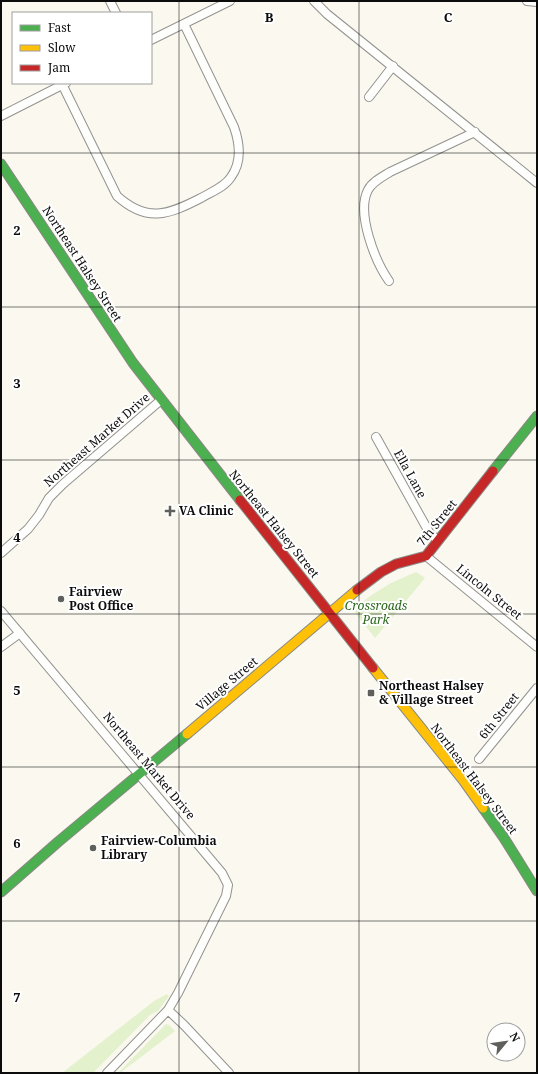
<svg xmlns="http://www.w3.org/2000/svg" width="538" height="1074" font-family="'Noto Serif',serif">
	<style>
		.green { fill: #e3f1cd }
		.lines { fill: none; stroke-linecap: round; stroke-linejoin: round }
		.street-casing { stroke: #93928e; stroke-width: 10 }
		.fast-casing { stroke: #8a8985; stroke-width: 11 }
		.slow-casing { stroke: #8a8985; stroke-width: 11 }
		.jam-casing { stroke: #8a8985; stroke-width: 11 }
		.street { stroke: #fefefd; stroke-width: 8 }
		.fast { stroke: #4caf50; stroke-width: 9 }
		.slow { stroke: #ffc107; stroke-width: 9 }
		.jam { stroke: #c62828; stroke-width: 9 }
		.grid { fill: none; stroke: #0c0c0c; stroke-width: 1; stroke-opacity: 0.55 }
		.poi-dot { fill: #5f5f5b; stroke: #fff; stroke-width: 1.5 }
		.labels { text-anchor: middle; stroke-width: 4; stroke-linejoin: round; paint-order: stroke }
		.street-label { font-size: 12px; fill: #0c0c0c; stroke: #fff }
		.poi-label { font-size: 12px; font-weight: bold; fill: #0c0c0c; stroke: #fff; text-anchor: start }
		.park-label { font-size: 12px; font-style: italic; fill: #296619; stroke: #fff }
		.grid-label { font-size: 13px; text-anchor: middle; font-weight: bold; fill: #0c0c0c; stroke: #fff; stroke-width: 4; stroke-linejoin: round; paint-order: stroke }
	</style>
	<rect width="100%" height="100%" fill="#faf8ef"/>
	<!-- green -->
	<path class="green" d="M 416,572 L 425,578 L 375,638 L 353,610 L 373,594 L 391,583 Z
		M 167,994 L 169,996 L 158,1011 L 150,1015 L 93,1073 L 62,1073 L 154,1001 Z
		M 166,1024 L 169,1025 L 175,1031 L 120,1073 L 118,1073 Z"/>
	<g class="lines">
		<defs>
			<path id="street" d="M 110,1 L 116,13
				M 314,1 L 327,14 L 537,183
				M 527,1 L 537,2
				M 151,40 L 230,1
				M 63,86 L 117,196 C 147,223 168,215 201,198 C 211,192 225,187 231,177 C 242,162 240,144 234,127 L 184,24
				M 369,97 L 393,66
				M 1,116 L 66,83
				M 389,281 C 375,261 356,213 368,190 C 372,182 382,177 390,172 L 475,132
				M 376,437 L 429,532 L 438,541
				M 1,553 L 28,529 L 39,515 L 49,498 L 63,484 L 161,400
				M 426,556 L 537,647
				M 1,611 L 222,873 L 228,885 L 226,896 L 178,993 L 168,1010 L 107,1073
				M 1,647 L 20,633
				M 479,759 L 537,688
				M 168,1010 L 184,1025 L 229,1073"/>
			<path id="fast" d="M 1,164 L 133,363 L 240,500
				M 493,471 L 537,416
				M 483,808 L 504,838 L 537,891
				M 1,892 L 58,842 L 187,734"/>
			<path id="slow" d="M 373,668 L 463,780 L 483,808
				M 187,734 L 357,590"/>
			<path id="jam" d="M 240,500 L 373,668
				M 357,590 L 381,572 L 396,564 L 426,556 L 493,471"/>
		</defs>
		<!-- street casing -->
		<use href="#street" class="street-casing"/>
		<!-- fast casing -->
		<use href="#fast" class="fast-casing"/>
		<!-- slow casing -->
		<use href="#slow" class="slow-casing"/>
		<!-- jam casing -->
		<use href="#jam" class="jam-casing"/>
		<!-- street -->
		<use href="#street" class="street"/>
		<!-- fast -->
		<use href="#fast" class="fast"/>
		<!-- slow -->
		<use href="#slow" class="slow"/>
		<!-- jam -->
		<use href="#jam" class="jam"/>
	</g>
	<!-- grid -->
	<path class="grid" d="M 179,1 L 179,1073M 359,1 L 359,1073M 1,153 L 537,153M 1,307 L 537,307M 1,460 L 537,460M 1,614 L 537,614M 1,767 L 537,767M 1,921 L 537,921"/>
	<!-- markers -->
	<g class="poi-dot">
		<path d="M168 505h4v4h4v4h-4v4h-4v-4h-4v-4h4z"/>
		<circle cx="61" cy="599" r="4"/>
		<rect x="367" y="689" width="8" height="8" rx="2"/>
		<circle cx="93" cy="848" r="4"/>
	</g>
	<g class="labels">
		<!-- street labels -->
		<g class="street-label">
			<text transform="translate(82 264) rotate(57)" y="4">Northeast Halsey Street</text>
			<text transform="translate(97 440) rotate(-41)" y="4">Northeast Market Drive</text>
			<text transform="translate(410 474) rotate(61)" y="4">Ella Lane</text>
			<text transform="translate(437 523) rotate(-51)" y="4">7th Street</text>
			<text transform="translate(274 524) rotate(51)" y="4">Northeast Halsey Street</text>
			<text transform="translate(489 592) rotate(39)" y="4">Lincoln Street</text>
			<text transform="translate(227 684) rotate(-40)" y="4">Village Street</text>
			<text transform="translate(499 716) rotate(-51)" y="4">6th Street</text>
			<text transform="translate(149 766) rotate(50)" y="4">Northeast Market Drive</text>
			<text transform="translate(474 779) rotate(53)" y="4">Northeast Halsey Street</text>
		</g>
		<!-- poi labels -->
		<g class="poi-label">
			<text x="179" y="515">VA Clinic</text>
			<text x="69" y="596">Fairview<tspan x="69" dy="14">Post Office</tspan></text>
			<text x="379" y="690">Northeast Halsey<tspan x="379" dy="14">&amp; Village Street</tspan></text>
			<text x="101" y="845">Fairview-Columbia<tspan x="101" dy="14">Library</tspan></text>
		</g>
		<!-- park labels -->
		<g class="park-label">
			<text x="376" y="610">Crossroads<tspan x="376" dy="14">Park</tspan></text>
		</g>
	</g>
	<g class="grid-label">
		<text x="269" y="22">B</text>
		<text x="448" y="22">C</text>
		<text x="17" y="235">2</text>
		<text x="17" y="388">3</text>
		<text x="17" y="542">4</text>
		<text x="17" y="695">5</text>
		<text x="17" y="848">6</text>
		<text x="17" y="1002">7</text>
	</g>
	<!-- border -->
	<rect width="538" height="1074" fill="none" stroke="#0c0c0c" stroke-width="4"/>
	<!-- legend -->
	<rect x="12" y="12" width="140" height="72" fill="#ffffff" stroke="#9e9e9e"/>
	<rect x="20" y="25" width="20" height="6" fill="#4caf50" stroke="#9e9e9e"/>
	<text x="48" y="32" font-size="12" fill="#0c0c0c">Fast</text>
	<rect x="20" y="45" width="20" height="6" fill="#ffc107" stroke="#9e9e9e"/>
	<text x="48" y="52" font-size="12" fill="#0c0c0c">Slow</text>
	<rect x="20" y="65" width="20" height="6" fill="#c62828" stroke="#9e9e9e"/>
	<text x="48" y="72" font-size="12" fill="#0c0c0c">Jam</text>
	<!-- north arrow -->
	<g transform="translate(506 1042) rotate(61)"><circle r="19" fill="#ffffff" stroke="#9e9e9e"/>
	<path d="M0-3L7 15L0 10L-7 15Z" fill="#5f5f5b"/>
	<text y="-6" font-size="11" font-weight="bold" text-anchor="middle" fill="#0c0c0c">N</text>
	</g>
</svg>
